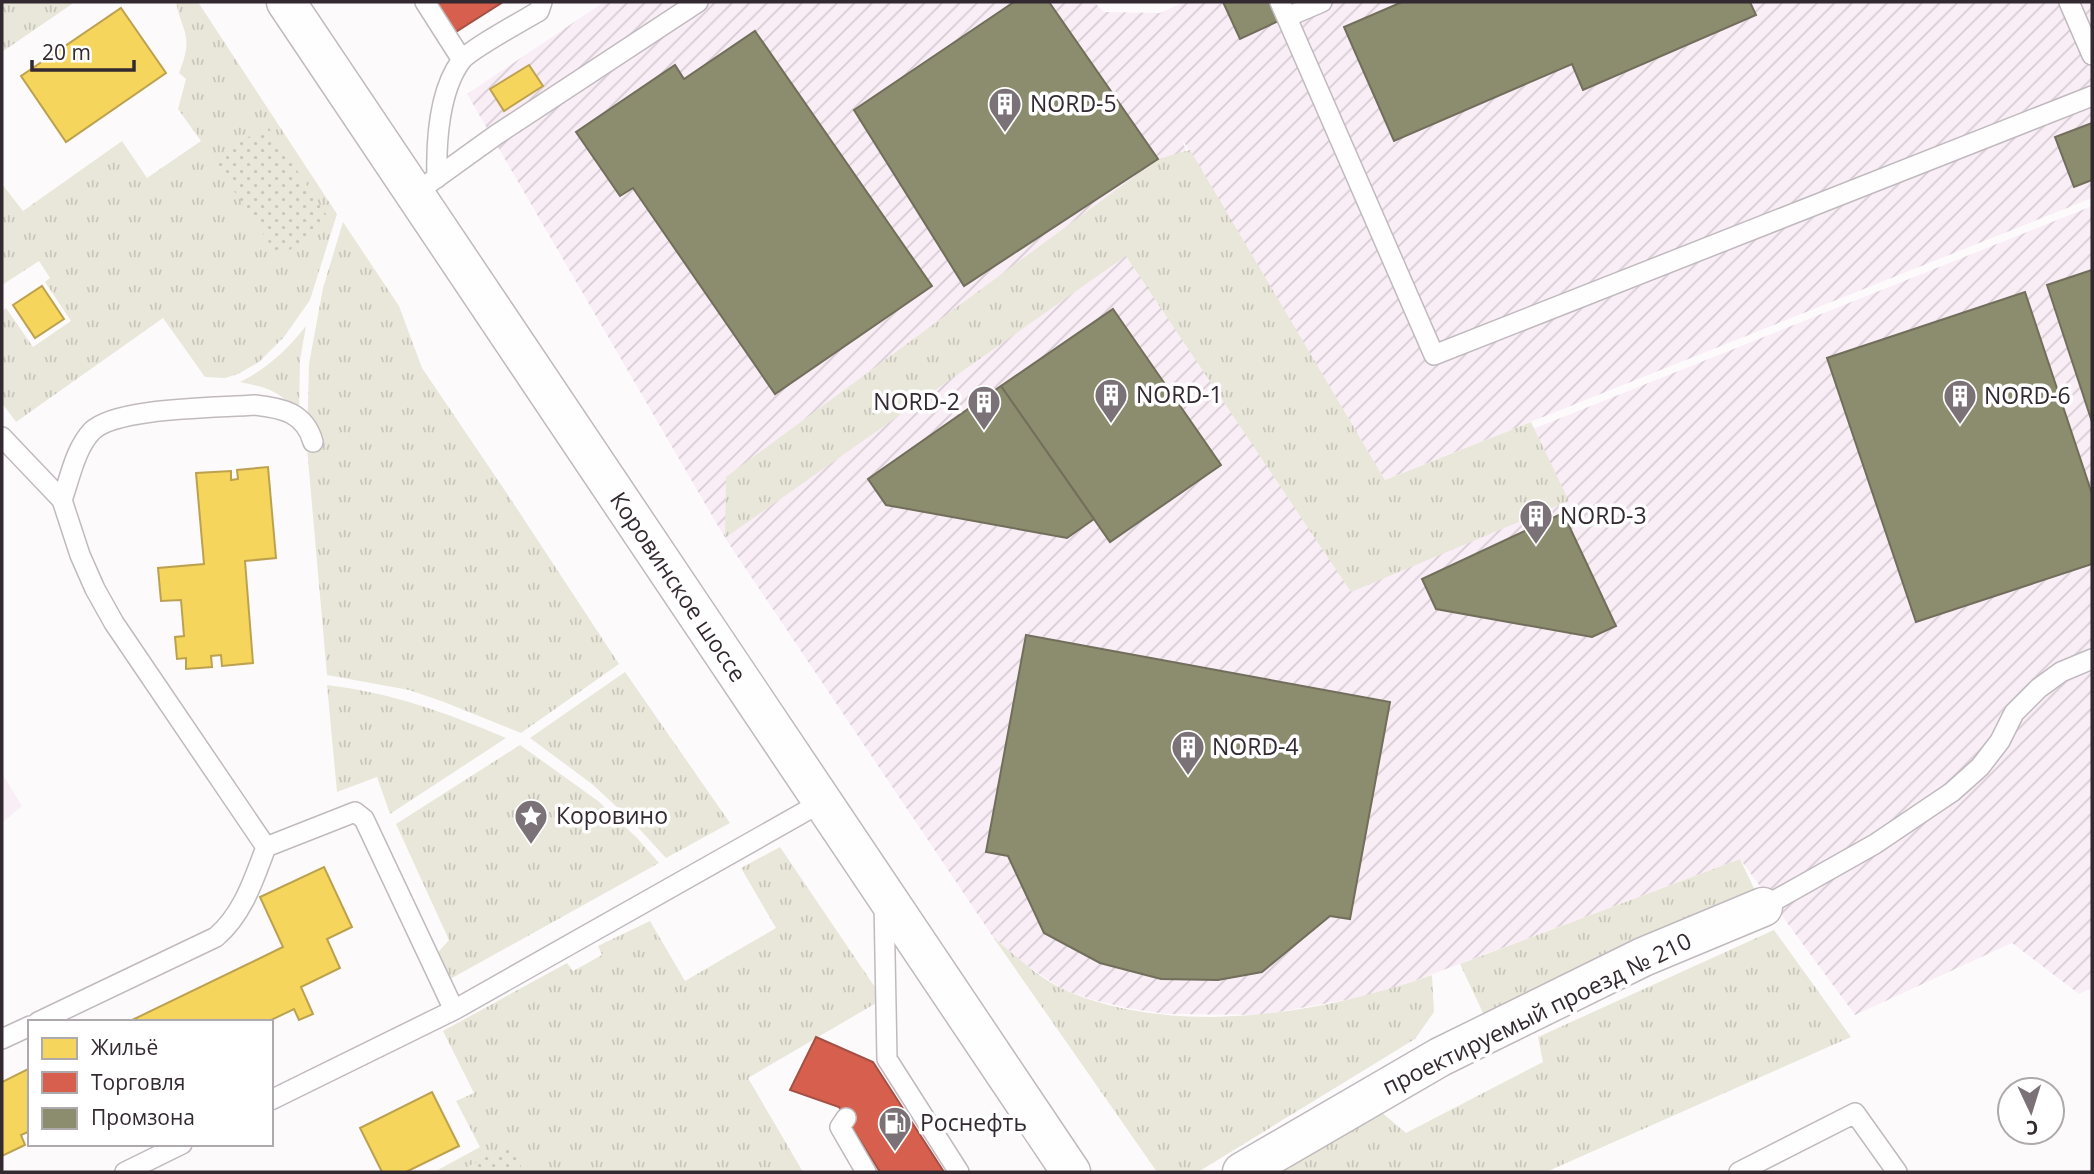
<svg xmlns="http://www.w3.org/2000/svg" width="2094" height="1174" font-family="'Open Sans',sans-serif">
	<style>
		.built { fill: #faeef6 }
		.industrial { fill: url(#industrial-furrows) }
		.grass { fill: url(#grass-tufts) }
		.park { fill: url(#park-dots) }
		.homes { fill: #f6d55c; stroke: #bca14f; stroke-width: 2 }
		.shops { fill: #d6604d; stroke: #a55044; stroke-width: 2 }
		.industry { fill: #8c8c6e; stroke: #716e5b; stroke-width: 2 }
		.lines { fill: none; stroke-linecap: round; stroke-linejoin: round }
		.lane-casing { stroke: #c0babe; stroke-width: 22 }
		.street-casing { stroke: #c0babe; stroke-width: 41 }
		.secondary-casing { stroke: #c0babe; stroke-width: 41 }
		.lane { stroke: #fffeff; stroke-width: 19 }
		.street { stroke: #fffeff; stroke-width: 38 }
		.secondary { stroke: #fffeff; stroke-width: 38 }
		.labels { text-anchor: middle; stroke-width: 7; stroke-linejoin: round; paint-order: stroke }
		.poi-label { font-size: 23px; fill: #332930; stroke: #fff; text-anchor: start }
		.street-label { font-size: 23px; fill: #332930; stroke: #fff }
	</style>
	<defs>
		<pattern id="industrial-furrows" width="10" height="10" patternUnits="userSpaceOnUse" patternTransform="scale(1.75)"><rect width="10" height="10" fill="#faeef6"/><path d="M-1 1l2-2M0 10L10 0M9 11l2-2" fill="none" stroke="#d7ccd3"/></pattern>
		<pattern id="grass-tufts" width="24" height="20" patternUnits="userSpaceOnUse" patternTransform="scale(1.75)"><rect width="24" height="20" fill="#e9e7d9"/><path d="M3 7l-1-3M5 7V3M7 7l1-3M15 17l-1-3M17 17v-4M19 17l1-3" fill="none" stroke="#c8c6bb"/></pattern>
		<pattern id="park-dots" width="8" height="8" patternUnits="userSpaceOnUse" patternTransform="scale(1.75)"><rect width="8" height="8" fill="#e9e7d9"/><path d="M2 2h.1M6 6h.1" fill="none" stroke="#c8c6bb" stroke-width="1.8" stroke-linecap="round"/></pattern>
	</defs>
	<rect width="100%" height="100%" fill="#fdfafc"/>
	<!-- built -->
	<path class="built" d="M 2,773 L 22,806 L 2,823 Z"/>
	<!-- industrial -->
	<path class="industrial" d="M 604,2 L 1094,2 L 1104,12 L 1160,13 L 1184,2 L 2092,2 L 2092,198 L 1385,480 L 1182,139 L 1312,514 L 1548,423 L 2092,206 L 2092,988 L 2079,994 L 2012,943 L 1855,1015 L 1740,859 L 1414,981 L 1367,996 L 1262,1015 L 1165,1014 L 1127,1008 L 1094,1000 L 1064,990 L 1026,965 L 993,937 L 725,538 L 467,94 Z"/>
	<!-- grass -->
	<path class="grass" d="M 2,2 L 75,2 L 2,52 Z
		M 176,2 L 198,2 L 337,214 L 310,300 L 284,337 L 259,362 L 238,374 L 225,378 L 205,377 L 163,318 L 16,422 L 2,403 L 2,311 L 6,308 L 33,347 L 71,321 L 45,282 L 50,278 L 39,261 L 2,285 L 2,184 L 23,211 L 122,141 L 147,178 L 201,141 L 178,109 L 186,79 L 179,73 C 194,34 183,36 176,2 Z
		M 1190,150 L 1385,480 L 1531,422 L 1569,501 L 1351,592 L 1126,256 L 725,538 L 726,477 L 1158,159 Z
		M 343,222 L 399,306 L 422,368 L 508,495 L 619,664 L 521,733 L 444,702 L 409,690 L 327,675 L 307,448 L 309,364 L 323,288 Z
		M 306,326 L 300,360 L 299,416 C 281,391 269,388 240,382 C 268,368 287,350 306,326 Z
		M 625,672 L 730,823 L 666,858 L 632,821 L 592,784 L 530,738 Z
		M 327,685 C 392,693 445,712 506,738 L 390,814 L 377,777 L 337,792 Z
		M 520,745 L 598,801 L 637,838 L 659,863 L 443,983 L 432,959 L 449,940 L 396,824 Z
		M 780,847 L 883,999 L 748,1078 L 803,1172 L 434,1172 L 480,1147 L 456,1101 L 474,1093 L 443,1031 L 567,963 L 573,971 L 602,955 L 598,946 L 650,921 L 685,981 L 776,928 L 741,868 Z
		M 1740,859 L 1759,899 L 1484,1015 L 1460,964 Z
		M 1774,930 L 1851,1037 L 1546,1172 L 1272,1172 L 1380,1111 L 1406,1133 L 1543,1062 L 1538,1037 Z
		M 993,937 C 1016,956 1039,979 1067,991 C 1179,1038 1321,1014 1432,975 L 1434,1012 L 1415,1039 L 1198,1172 L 1157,1172 Z"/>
	<!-- park -->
	<path class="park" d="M 267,125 L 331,222 L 279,257 L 213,160 Z
		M 510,1145 L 524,1172 L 457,1172 Z"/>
	<!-- homes -->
	<path class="homes" d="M 121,8 L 166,73 L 66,142 L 21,76 Z
		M 529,65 L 543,86 L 504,111 L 490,89 Z
		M 42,286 L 64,319 L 35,338 L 13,305 Z
		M 268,467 L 276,558 L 245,561 L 253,663 L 222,666 L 221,655 L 211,656 L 212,667 L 186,669 L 186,658 L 177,659 L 175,637 L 184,636 L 181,600 L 161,601 L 158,568 L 204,564 L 196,473 L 231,471 L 231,480 L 238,479 L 237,470 Z
		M 324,867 L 352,927 L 327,939 L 340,968 L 301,987 L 313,1014 L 299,1020 L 294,1009 L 267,1022 L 128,1022 L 283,947 L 260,897 Z
		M 30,1068 L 30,1131 L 21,1135 L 25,1145 L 2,1156 L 2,1082 Z
		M 432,1092 L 459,1146 L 406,1172 L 382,1172 L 360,1128 Z"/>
	<!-- shops -->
	<path class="shops" d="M 436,2 L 503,2 L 454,33 Z
		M 816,1037 L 873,1062 L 944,1172 L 880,1172 L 839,1107 L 790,1090 Z"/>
	<!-- industry -->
	<path class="industry" d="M 1014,2 L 1049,2 L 1158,159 L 964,286 L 854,110 Z
		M 1223,2 L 1280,2 L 1287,17 L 1240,39 Z
		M 1402,2 L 1750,2 L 1756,15 L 1583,90 L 1572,64 L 1394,141 L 1344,27 Z
		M 755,31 L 932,286 L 775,394 L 633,188 L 620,196 L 576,132 L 675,65 L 684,79 Z
		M 2092,123 L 2092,180 L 2074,187 L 2055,137 Z
		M 2092,270 L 2092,422 L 2047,285 Z
		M 2025,292 L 2092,494 L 2092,564 L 1916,622 L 1827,358 Z
		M 1113,309 L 1221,465 L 1110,542 L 1001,386 Z
		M 1001,386 L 1094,519 L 1067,538 L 886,505 L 868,479 Z
		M 1563,513 L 1616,626 L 1592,637 L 1436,609 L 1422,579 Z
		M 1026,635 L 1390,702 L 1350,919 L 1330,916 L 1262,972 L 1218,980 L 1161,979 L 1100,963 L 1044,933 L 1008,856 L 986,852 Z"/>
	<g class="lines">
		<defs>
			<path id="lane" d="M 425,2 L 462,60
				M 1280,2 L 1434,355 L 2092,96
				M 2069,2 L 2092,55
				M 1287,17 L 1322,2
				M 437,178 C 436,143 439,91 461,61 C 469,50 524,20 539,11 L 542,2
				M 414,194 L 496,135 L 698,2
				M 2,437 L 62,500 L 80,555 L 95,589 L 114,623 L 266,847 L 355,812 L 364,819 L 454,1010 L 822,802
				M 62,500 C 70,478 75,449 92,431 C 116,407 219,408 255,405 C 283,408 305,413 313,442
				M 884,902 L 887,1059 L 959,1172
				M 1763,907 L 1875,844 L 1952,792 L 1980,767 L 2000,741 L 2014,713 L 2039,688 L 2061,672 L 2092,659
				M 38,1022 L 216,937 C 243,914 254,879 266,847
				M 2,1039 L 30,1026
				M 271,1100 L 454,1010
				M 846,1118 L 840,1127 L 866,1172
				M 125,1172 L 182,1144
				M 1739,1172 L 1855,1113 L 1897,1172"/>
			<path id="street" d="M 1242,1172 L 1440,1057 L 1643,957 L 1763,907"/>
			<path id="secondary" d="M 286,2 L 1071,1172"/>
		</defs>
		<!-- lane casing -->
		<use href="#lane" class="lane-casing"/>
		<!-- street casing -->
		<use href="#street" class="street-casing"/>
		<!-- secondary casing -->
		<use href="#secondary" class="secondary-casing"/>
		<!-- lane -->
		<use href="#lane" class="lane"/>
		<!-- street -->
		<use href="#street" class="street"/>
		<!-- secondary -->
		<use href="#secondary" class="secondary"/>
	</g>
	<!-- icons -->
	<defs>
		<symbol id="building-pin" viewBox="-11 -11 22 30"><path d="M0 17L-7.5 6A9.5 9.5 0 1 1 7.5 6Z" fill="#7a7277" stroke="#fff"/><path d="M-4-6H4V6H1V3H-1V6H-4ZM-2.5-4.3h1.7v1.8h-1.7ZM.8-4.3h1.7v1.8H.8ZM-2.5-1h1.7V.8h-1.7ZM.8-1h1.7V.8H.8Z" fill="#fff"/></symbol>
		<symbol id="sight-pin" viewBox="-11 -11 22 30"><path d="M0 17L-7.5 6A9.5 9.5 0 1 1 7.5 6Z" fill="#7a7277" stroke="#fff"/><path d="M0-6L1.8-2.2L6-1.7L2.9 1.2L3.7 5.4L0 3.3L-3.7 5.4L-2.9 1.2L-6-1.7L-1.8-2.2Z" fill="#fff"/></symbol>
		<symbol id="fuel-pin" viewBox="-11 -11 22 30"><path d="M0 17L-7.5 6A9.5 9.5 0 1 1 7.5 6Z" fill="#7a7277" stroke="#fff"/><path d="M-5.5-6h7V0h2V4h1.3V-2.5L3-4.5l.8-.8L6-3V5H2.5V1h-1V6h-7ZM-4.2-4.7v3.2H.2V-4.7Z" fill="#fff"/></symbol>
	</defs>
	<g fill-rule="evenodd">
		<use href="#building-pin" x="986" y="85" width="38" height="52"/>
		<use href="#building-pin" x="1092" y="376" width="38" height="52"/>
		<use href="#building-pin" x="1941" y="377" width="38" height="52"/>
		<use href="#building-pin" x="965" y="383" width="38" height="52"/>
		<use href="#building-pin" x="1517" y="497" width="38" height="52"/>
		<use href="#building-pin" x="1169" y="728" width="38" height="52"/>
		<use href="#sight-pin" x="512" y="797" width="38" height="52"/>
		<use href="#fuel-pin" x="876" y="1104" width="38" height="52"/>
	</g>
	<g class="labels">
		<!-- poi labels -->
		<g class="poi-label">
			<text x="1030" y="112">NORD-5</text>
			<text x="1136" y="403">NORD-1</text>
			<text x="1984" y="404">NORD-6</text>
			<text x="960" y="410" text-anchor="end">NORD-2</text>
			<text x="1560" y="524">NORD-3</text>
			<text x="1212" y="755">NORD-4</text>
			<text x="556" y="824">Коровино</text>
			<text x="920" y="1131">Роснефть</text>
		</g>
		<!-- street labels -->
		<g class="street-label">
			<text transform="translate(678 587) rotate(56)" y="8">Коровинское шоссе</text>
			<text transform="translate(1537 1014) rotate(-26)" y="8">проектируемый проезд № 210</text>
		</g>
	</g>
	<!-- border -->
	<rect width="2094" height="1174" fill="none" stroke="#332930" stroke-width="7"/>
	<!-- legend -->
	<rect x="28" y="1020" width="245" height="126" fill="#ffffff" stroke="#ada9ac" stroke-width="2"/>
	<rect x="42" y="1038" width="35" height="21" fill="#f6d55c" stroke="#ada9ac" stroke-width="2"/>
	<text x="91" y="1055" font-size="21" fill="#332930">Жильё</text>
	<rect x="42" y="1072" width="35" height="21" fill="#d6604d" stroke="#ada9ac" stroke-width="2"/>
	<text x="91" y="1090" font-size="21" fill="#332930">Торговля</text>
	<rect x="42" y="1108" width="35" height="21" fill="#8c8c6e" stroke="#ada9ac" stroke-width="2"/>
	<text x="91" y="1125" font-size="21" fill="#332930">Промзона</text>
	<!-- north arrow -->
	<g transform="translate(2031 1111) rotate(176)"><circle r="33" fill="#ffffff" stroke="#ada9ac" stroke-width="2"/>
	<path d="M0-5L12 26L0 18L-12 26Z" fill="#7a7277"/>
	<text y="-10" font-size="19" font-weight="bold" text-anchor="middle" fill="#332930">С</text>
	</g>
	<!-- scale -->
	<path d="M32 60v10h102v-10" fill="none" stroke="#332930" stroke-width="3.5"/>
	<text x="42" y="60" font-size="21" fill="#332930" stroke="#ffffff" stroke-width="5" paint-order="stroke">20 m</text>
</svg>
